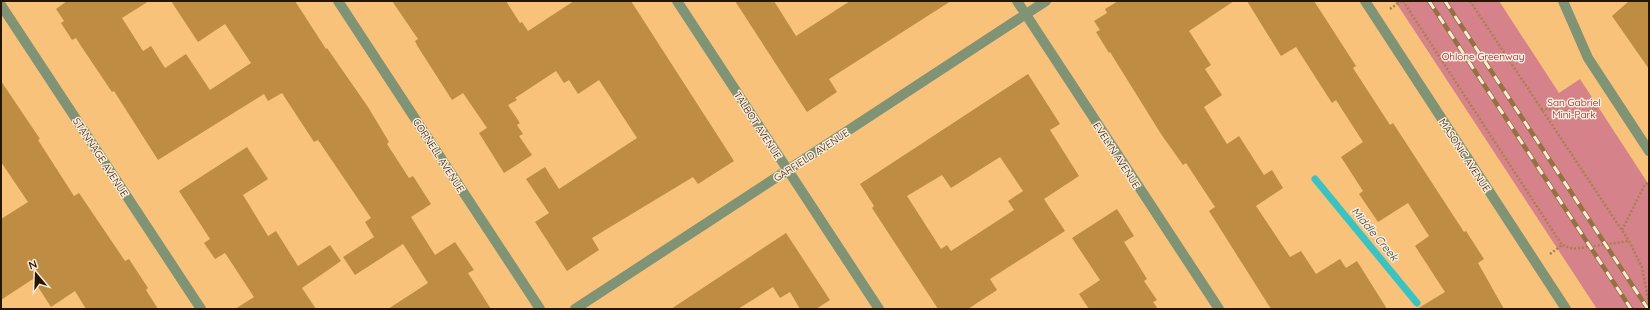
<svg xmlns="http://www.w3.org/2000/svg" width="1650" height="310" font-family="Quicksand,sans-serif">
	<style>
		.green { fill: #d5828b }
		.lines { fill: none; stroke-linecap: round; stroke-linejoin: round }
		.stream { stroke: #3ac3c1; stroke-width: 7 }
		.building { fill: #bf8c44; fill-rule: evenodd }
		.path { stroke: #a9814d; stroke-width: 2.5; stroke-dasharray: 2 2; stroke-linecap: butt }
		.minor { stroke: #809375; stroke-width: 10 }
		.tertiary { stroke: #809375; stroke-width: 10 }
		.rail-casing { stroke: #957142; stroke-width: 4.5 }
		.rail { stroke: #fcebd7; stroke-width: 3; stroke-dasharray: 9; stroke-linecap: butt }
		.labels { text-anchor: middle; stroke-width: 3; stroke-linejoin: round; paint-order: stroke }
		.park-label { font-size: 10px; fill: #7e152e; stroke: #fcebd7 }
		.street-label { font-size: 10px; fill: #251501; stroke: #fcebd7 }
		.water-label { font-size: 11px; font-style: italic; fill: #1e3a39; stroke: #fcebd7 }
	</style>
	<rect width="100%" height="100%" fill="#f8c27b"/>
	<!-- green -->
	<path class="green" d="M 1395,1 L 1499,1 L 1559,93 L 1580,79 L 1649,185 L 1649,309 L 1597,309 Z"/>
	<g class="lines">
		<!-- stream -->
		<path class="stream" d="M 1315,179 L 1417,303"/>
	</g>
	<!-- building -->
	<path class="building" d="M 67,1 L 149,1 L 122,18 L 143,51 L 151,46 L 165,68 L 186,54 L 210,90 L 251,63 L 225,24 L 198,42 L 171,1 L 295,1 L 326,49 L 327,48 L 368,107 L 389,142 L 387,144 L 409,178 L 413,176 L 431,204 L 411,217 L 435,255 L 455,242 L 474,270 L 468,273 L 491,309 L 388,309 L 428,283 L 403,244 L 355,275 L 343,257 L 374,237 L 365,222 L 371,218 L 318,140 L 314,142 L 282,93 L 268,101 L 264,94 L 158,160 L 114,91 L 112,92 L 81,46 L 76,38 L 72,40 L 61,23 L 64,21 L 56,9 Z
		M 392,1 L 506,1 L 520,23 L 522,22 L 528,31 L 574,1 L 631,1 L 734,161 L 698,184 L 693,177 L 592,238 L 599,250 L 567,271 L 535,222 L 549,213 L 526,179 L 545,167 L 559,189 L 637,138 L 599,80 L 578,94 L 569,80 L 564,83 L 556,71 L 515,98 L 517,100 L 508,105 L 520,123 L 517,125 L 523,134 L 519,136 L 532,155 L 504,173 L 479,133 L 487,128 L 463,93 L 452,100 L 418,47 L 415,41 L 418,39 Z
		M 735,1 L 774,1 L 796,36 L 850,1 L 951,1 L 829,79 L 837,92 L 807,112 Z
		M 1118,1 L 1234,1 L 1189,31 L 1211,65 L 1205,69 L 1222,95 L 1204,107 L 1227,144 L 1239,136 L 1264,175 L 1272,170 L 1283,188 L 1256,206 L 1290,257 L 1301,251 L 1316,274 L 1340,259 L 1346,268 L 1357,261 L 1387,309 L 1271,309 L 1209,211 L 1215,207 L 1186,163 L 1183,165 L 1161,134 L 1110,52 L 1109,53 L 1096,32 L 1100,30 L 1094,21 L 1107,13 L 1105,9 Z
		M 1247,1 L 1314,1 L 1356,66 L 1353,68 L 1390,125 L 1393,123 L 1464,232 L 1466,231 L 1484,259 L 1478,263 L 1504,309 L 1417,309 L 1445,292 L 1415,246 L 1429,236 L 1408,203 L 1378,222 L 1359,194 L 1363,191 L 1341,157 L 1363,142 L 1336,100 L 1332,103 L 1296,47 L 1281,56 Z
		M 1629,1 L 1649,1 L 1649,69 L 1612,16 Z
		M 1028,74 L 1060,124 L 1050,130 L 1079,176 L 1044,199 L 1065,231 L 990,279 L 997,290 L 968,309 L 938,309 L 872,208 L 874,206 L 860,184 ZM 1000,157 L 1023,191 L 1008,201 L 1014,210 L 951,251 L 947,245 L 941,249 L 907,196 L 942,175 L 951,188 Z
		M 1,81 L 40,139 L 38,140 L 74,196 L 79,193 L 125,261 L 129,259 L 148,288 L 146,290 L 158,309 L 86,309 L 75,291 L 51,307 L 33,279 L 1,300 L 1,219 L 28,202 L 1,162 Z
		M 247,147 L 268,179 L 243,195 L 268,236 L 276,231 L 298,266 L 330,245 L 341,261 L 302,288 L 316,309 L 235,309 L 254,297 L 225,253 L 215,259 L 204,243 L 210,239 L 179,191 Z
		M 1117,209 L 1134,236 L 1124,242 L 1147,279 L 1144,281 L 1157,300 L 1153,302 L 1158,309 L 1089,309 L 1079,294 L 1100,280 L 1072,238 Z
		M 786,233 L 830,300 L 816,309 L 800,309 L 790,292 L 780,298 L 773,287 L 738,309 L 671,309 Z"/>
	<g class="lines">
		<!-- path -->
		<path class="path" d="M 1403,1 L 1562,245 L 1573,249 L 1629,241
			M 1470,1 L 1629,241 L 1642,267 L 1649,305
			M 1390,9 L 1401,1
			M 1541,110 C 1556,107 1566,112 1580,115 L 1600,106
			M 1622,230 L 1644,186 L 1649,182
			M 1550,254 L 1562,245"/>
		<!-- minor -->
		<path class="minor" d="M 338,1 L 540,309
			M 677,1 L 879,309
			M 1017,1 L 1219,309
			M 1563,1 L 1588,58 L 1649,151
			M 1,5 L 201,309
			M 575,309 L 1046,1"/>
		<!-- tertiary -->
		<path class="tertiary" d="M 1365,1 L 1566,309"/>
		<defs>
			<path id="rail" d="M 1429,1 L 1631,309
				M 1445,1 L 1648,309"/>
		</defs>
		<!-- rail casing -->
		<use href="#rail" class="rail-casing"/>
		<!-- rail -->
		<use href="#rail" class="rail"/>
	</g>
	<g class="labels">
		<!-- park labels -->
		<g class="park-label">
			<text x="1483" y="60">Ohlone Greenway</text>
			<text x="1574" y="106">San Gabriel<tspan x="1574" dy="12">Mini-Park</tspan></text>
		</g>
		<!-- street labels -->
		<g class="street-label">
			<text transform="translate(758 125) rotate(57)" y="4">TALBOT AVENUE</text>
			<text transform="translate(439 155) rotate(57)" y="4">CORNELL AVENUE</text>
			<text transform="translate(811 155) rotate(-33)" y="4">GARFIELD AVENUE</text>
			<text transform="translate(1117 155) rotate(57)" y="4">EVELYN AVENUE</text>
			<text transform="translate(1465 155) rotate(57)" y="4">MASONIC AVENUE</text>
			<text transform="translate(101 157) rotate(57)" y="4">STANNAGE AVENUE</text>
		</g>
		<!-- water labels -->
		<g class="water-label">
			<text transform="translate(1375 234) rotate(50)" y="4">Middle Creek</text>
		</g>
	</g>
	<!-- border -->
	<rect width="1650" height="310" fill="none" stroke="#251501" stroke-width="4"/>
	<!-- north arrow -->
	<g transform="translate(36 274) rotate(341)" stroke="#fcebd7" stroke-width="3" paint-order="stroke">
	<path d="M0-3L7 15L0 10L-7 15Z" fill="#251501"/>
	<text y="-6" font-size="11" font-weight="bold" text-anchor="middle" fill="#251501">N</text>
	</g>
</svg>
